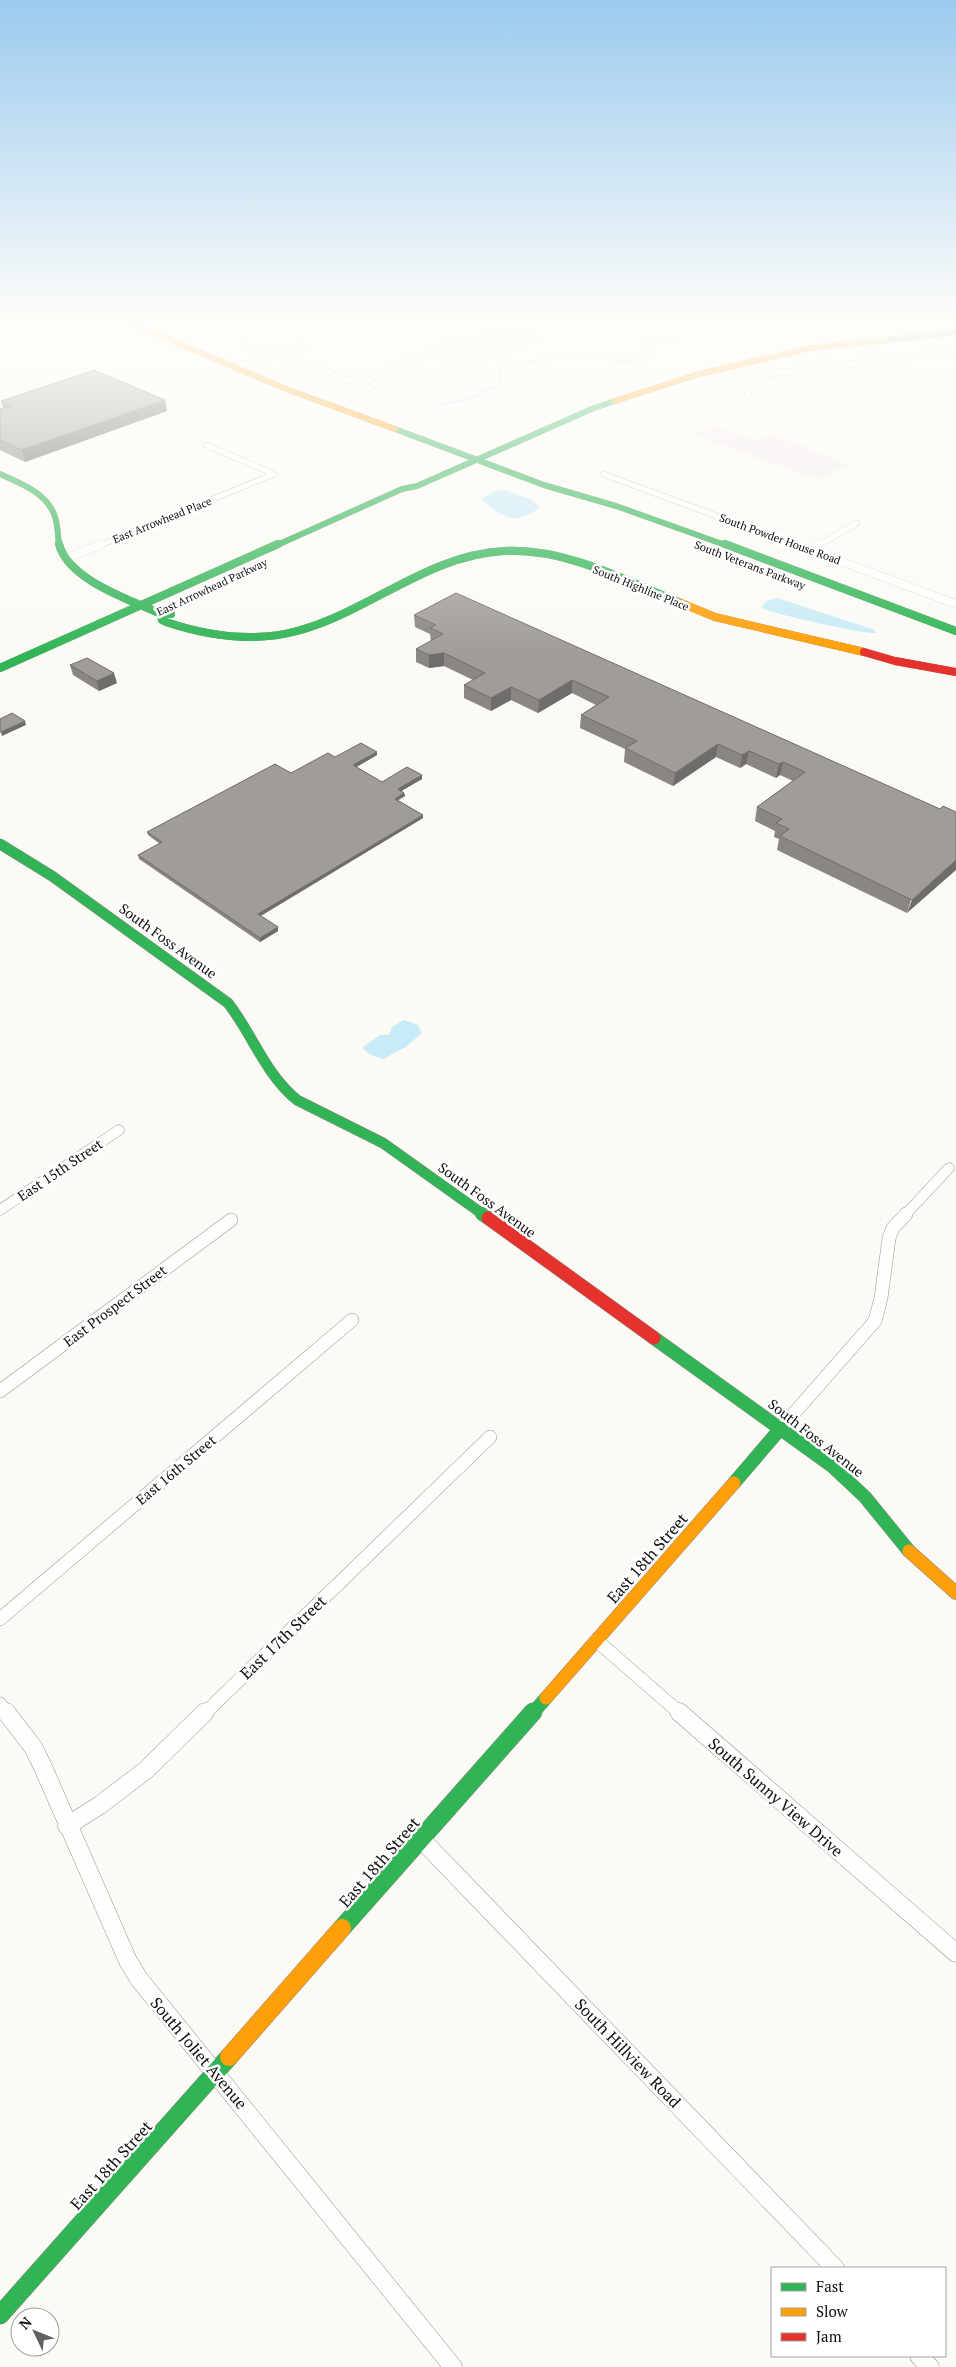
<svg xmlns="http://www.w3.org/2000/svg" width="956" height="2367" font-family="'PT Serif',serif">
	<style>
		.industrial { fill: #f3edf0 }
		.water { fill: #c9ebf7 }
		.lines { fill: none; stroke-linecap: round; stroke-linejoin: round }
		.stream { stroke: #c9ebf7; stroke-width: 2 }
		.street-far4-casing { stroke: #969592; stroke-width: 6 }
		.street-far3-casing { stroke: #969592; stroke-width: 8 }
		.street-far2-casing { stroke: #969592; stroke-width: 11 }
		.street-far1-casing { stroke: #969592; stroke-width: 14 }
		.street-casing { stroke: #969592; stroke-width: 19 }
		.fast-far4-casing { stroke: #8c8b89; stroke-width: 6 }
		.fast-far3-casing { stroke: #8c8b89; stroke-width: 8 }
		.fast-far2-casing { stroke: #8c8b89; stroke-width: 11 }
		.fast-far1-casing { stroke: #8c8b89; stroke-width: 14 }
		.fast-casing { stroke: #8c8b89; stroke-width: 19 }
		.slow-far3-casing { stroke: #8c8b89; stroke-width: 6 }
		.slow-far2-casing { stroke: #8c8b89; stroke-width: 8 }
		.slow-far1-casing { stroke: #8c8b89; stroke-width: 14 }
		.slow-casing { stroke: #8c8b89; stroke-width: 19 }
		.jam-far1-casing { stroke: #8c8b89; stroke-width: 8 }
		.jam-casing { stroke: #8c8b89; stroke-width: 14 }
		.street-far4 { stroke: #fffefd; stroke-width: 5.5 }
		.street-far3 { stroke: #fffefd; stroke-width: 8 }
		.street-far2 { stroke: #fffefd; stroke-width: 10 }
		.street-far1 { stroke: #fffefd; stroke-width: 13 }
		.street { stroke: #fffefd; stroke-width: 18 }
		.fast-far4 { stroke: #30b455; stroke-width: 5.5 }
		.fast-far3 { stroke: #30b455; stroke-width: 8 }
		.fast-far2 { stroke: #30b455; stroke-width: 10 }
		.fast-far1 { stroke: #30b455; stroke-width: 13 }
		.fast { stroke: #30b455; stroke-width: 18 }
		.slow-far3 { stroke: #ff9f0a; stroke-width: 5.5 }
		.slow-far2 { stroke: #ff9f0a; stroke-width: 8 }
		.slow-far1 { stroke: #ff9f0a; stroke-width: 13 }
		.slow { stroke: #ff9f0a; stroke-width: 18 }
		.jam-far1 { stroke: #e5322d; stroke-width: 8 }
		.jam { stroke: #e5322d; stroke-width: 13 }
		.wall { fill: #898684 }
		.shaded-wall { fill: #6f6d6b }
		.building { fill: #9f9c99; stroke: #6f6d6b }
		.labels { text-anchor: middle; stroke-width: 5; stroke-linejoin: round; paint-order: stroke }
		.far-street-label { font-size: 11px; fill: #0f0f0f; stroke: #fff }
		.street-label { font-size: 14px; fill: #0f0f0f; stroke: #fff }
		.near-street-label { font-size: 16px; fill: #0f0f0f; stroke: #fff }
	</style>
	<rect width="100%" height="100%" fill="#fcfaf4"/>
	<!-- industrial -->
	<path class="industrial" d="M 496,324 L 510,324 L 548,336 L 470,368 L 429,355 Z
		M 714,426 L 755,441 L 773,434 L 848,465 L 818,479 L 692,435 Z"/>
	<!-- water -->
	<path class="water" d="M 505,490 L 532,500 L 540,507 C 515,527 502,517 481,499 L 495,491 Z
		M 777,598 L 872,629 L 877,633 C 868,635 767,613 761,607 L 767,601 Z
		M 404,1020 L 418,1025 L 422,1033 L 406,1047 L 383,1059 C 374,1055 368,1056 363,1047 L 380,1035 L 389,1035 L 392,1027 Z"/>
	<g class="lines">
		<!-- stream -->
		<path class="stream" d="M 436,405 L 467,400 L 502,383 L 498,367 L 506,364 L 593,354 L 619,361 L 646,360 L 649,351 L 641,348 L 643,341 L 678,339 L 665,334 L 663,330 L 681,326 L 741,326 L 739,324"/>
		<defs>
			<path id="street-far4" d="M 766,324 L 795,334 L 824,350
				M 247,342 L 371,388
				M 233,368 L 313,341
				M 360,384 L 440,348 L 453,338 L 461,324
				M 749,396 L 746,389 L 753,378 L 768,374 L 956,351
				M 603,474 L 798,546
				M 98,546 L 274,474 L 206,445
				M 817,546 L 857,523"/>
			<path id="street-far3" d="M 794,544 L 956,604
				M 809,550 L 819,544
				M 65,559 L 101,544"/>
			<path id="street-far2" d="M 0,1210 L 119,1130
				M 905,1215 L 949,1168"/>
			<path id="street-far1" d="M 0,1391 L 231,1220
				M 781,1428 L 875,1321 L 881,1298 L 889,1238 L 893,1228 L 906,1214
				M 0,1619 L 352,1320
				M 596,1640 L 681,1714
				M 0,1704 L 7,1714
				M 204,1714 L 490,1437"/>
			<path id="street" d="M 6,1712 L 33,1747 L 42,1765 L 128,1961 L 139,1979 L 453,2367
				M 679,1712 L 956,1953
				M 67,1826 L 100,1805 L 146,1770 L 205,1712
				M 421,1839 L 835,2268
				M 919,2356 L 930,2367"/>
			<path id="fast-far4" d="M 887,340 L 956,332
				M 395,429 L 544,485 L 616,506 L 728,546
				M 0,474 C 20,483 45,492 54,514 C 58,524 58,535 59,546
				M 275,546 L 402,489 L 417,486 L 594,408 L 615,401"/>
			<path id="fast-far3" d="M 59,544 C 68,580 131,600 161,614 L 171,614
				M 725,544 L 956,631
				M 161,614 L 162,620 L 166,622 C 208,636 253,643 297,631 C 369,612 427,555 504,551 C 566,548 625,580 681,603
				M 0,668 L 278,544"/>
			<path id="fast-far2" d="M 0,844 L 52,876 L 228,1003 C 253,1035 265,1074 297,1100 L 383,1143 L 484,1215"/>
			<path id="fast-far1" d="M 482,1214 L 488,1218
				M 654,1338 L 832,1466 L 865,1497 L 909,1551
				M 734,1483 L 781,1428
				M 532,1714 L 546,1698"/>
			<path id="fast" d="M 342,1928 L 533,1712
				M 0,2315 L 229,2057"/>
			<path id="slow-far3" d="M 133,324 L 281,387 L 395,429
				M 615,401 L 699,374 L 811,348 L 887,340"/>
			<path id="slow-far2" d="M 681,603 L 715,617 L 864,652"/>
			<path id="slow-far1" d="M 909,1551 L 956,1593
				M 546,1698 L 734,1483"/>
			<path id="slow" d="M 229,2057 L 342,1928"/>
			<path id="jam-far1" d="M 864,652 L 895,661 L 956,672"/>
			<path id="jam" d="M 488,1218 L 654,1338"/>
		</defs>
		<!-- street-far4 casing -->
		<use href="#street-far4" class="street-far4-casing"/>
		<!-- street-far3 casing -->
		<use href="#street-far3" class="street-far3-casing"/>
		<!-- street-far2 casing -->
		<use href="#street-far2" class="street-far2-casing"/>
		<!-- street-far1 casing -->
		<use href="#street-far1" class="street-far1-casing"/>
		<!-- street casing -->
		<use href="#street" class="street-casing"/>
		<!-- fast-far4 casing -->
		<use href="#fast-far4" class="fast-far4-casing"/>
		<!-- fast-far3 casing -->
		<use href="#fast-far3" class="fast-far3-casing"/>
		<!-- fast-far2 casing -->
		<use href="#fast-far2" class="fast-far2-casing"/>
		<!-- fast-far1 casing -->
		<use href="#fast-far1" class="fast-far1-casing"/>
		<!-- fast casing -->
		<use href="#fast" class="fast-casing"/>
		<!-- slow-far3 casing -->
		<use href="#slow-far3" class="slow-far3-casing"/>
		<!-- slow-far2 casing -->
		<use href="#slow-far2" class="slow-far2-casing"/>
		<!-- slow-far1 casing -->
		<use href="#slow-far1" class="slow-far1-casing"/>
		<!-- slow casing -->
		<use href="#slow" class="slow-casing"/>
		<!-- jam-far1 casing -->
		<use href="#jam-far1" class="jam-far1-casing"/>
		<!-- jam casing -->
		<use href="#jam" class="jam-casing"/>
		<!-- street-far4 -->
		<use href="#street-far4" class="street-far4"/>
		<!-- street-far3 -->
		<use href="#street-far3" class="street-far3"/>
		<!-- street-far2 -->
		<use href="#street-far2" class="street-far2"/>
		<!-- street-far1 -->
		<use href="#street-far1" class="street-far1"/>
		<!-- street -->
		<use href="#street" class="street"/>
		<!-- fast-far4 -->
		<use href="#fast-far4" class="fast-far4"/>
		<!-- fast-far3 -->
		<use href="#fast-far3" class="fast-far3"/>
		<!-- fast-far2 -->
		<use href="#fast-far2" class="fast-far2"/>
		<!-- fast-far1 -->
		<use href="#fast-far1" class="fast-far1"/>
		<!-- fast -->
		<use href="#fast" class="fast"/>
		<!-- slow-far3 -->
		<use href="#slow-far3" class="slow-far3"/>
		<!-- slow-far2 -->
		<use href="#slow-far2" class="slow-far2"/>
		<!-- slow-far1 -->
		<use href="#slow-far1" class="slow-far1"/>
		<!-- slow -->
		<use href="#slow" class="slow"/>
		<!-- jam-far1 -->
		<use href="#jam-far1" class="jam-far1"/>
		<!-- jam -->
		<use href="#jam" class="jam"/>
	</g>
	<!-- wall -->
	<path class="wall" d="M 165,400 L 167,411 L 25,462 L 0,450 L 0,409 L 3,408 L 1,401 Z
		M 414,615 L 940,809 L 907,913 L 777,850 L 779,839 L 774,837 L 775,831 L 755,821 L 757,807 L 793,781 L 780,775 L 776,778 L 746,764 L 740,768 L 716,757 L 673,786 L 624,762 L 625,749 L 580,728 L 581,715 L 596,705 L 572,693 L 538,713 L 511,700 L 491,711 L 464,698 L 464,685 L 473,680 L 444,666 L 429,668 L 416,662 L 416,649 L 431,641 L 430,634 L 415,627 Z
		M 70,665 L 117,683 L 99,691 L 73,675 Z
		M 377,752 L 377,755 L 356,767 L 382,782 L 422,775 L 422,779 L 401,791 L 404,793 L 405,796 L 398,800 L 423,815 L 423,818 L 261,916 L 278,927 L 278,931 L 260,942 L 139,859 L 138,855 L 160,844 L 148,835 L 147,832 L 291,773 L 335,757 Z"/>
	<!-- shaded-wall -->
	<path class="shaded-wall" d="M 165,400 L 167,411 L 25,462 L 22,450 Z
		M 444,653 L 444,666 L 429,668 L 429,655 Z
		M 114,673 L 117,683 L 99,691 L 97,681 Z
		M 572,680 L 572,693 L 538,713 L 539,700 Z
		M 511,687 L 511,700 L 491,711 L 491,698 Z
		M 25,721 L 26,725 L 2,736 L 1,732 Z
		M 718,744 L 716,757 L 673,786 L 675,773 Z
		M 749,751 L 746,764 L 740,768 L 742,755 Z
		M 377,752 L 377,755 L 353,769 L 353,765 Z
		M 783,762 L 780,775 L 776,778 L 779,764 Z
		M 422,775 L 422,779 L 398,793 L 398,789 Z
		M 404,793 L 405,796 L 395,802 L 395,799 Z
		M 423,815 L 423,818 L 258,917 L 258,914 Z
		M 956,860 L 956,870 L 907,913 L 912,900 Z
		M 278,927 L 278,931 L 260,942 L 260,938 Z"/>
	<!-- building -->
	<path class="building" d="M 94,370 L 165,400 L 22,450 L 0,440 L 0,409 L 11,406 L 1,401 Z
		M 456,593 L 940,809 L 943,806 L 956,812 L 956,860 L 912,900 L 780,836 L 789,829 L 776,823 L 782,819 L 757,807 L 805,772 L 783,762 L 779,764 L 749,751 L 742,755 L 718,744 L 675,773 L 625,748 L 637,741 L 581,715 L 609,697 L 572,680 L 539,700 L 511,687 L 491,698 L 464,685 L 485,673 L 444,653 L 429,655 L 416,649 L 443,634 L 430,628 L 436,625 L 414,615 Z
		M 87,658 L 114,673 L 97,681 L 70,665 Z
		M 12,713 L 25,721 L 1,732 L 0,732 L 0,719 Z
		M 361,743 L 377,752 L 353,765 L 382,782 L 407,767 L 422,775 L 398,789 L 404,793 L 395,799 L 423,815 L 258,914 L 278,927 L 260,938 L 138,855 L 162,842 L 147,832 L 275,764 L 291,773 L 328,753 L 335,757 Z"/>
	<!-- sky -->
	<linearGradient id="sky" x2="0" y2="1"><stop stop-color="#9bcaee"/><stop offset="0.49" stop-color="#fefdfa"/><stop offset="1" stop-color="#fefdfa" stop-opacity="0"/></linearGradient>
	<rect width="956" height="656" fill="url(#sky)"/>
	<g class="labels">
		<!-- far-street labels -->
		<g class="far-street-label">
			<text transform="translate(162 520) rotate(-22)" y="4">East Arrowhead Place</text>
			<text transform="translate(780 539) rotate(20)" y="4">South Powder House Road</text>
			<text transform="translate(750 565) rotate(21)" y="4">South Veterans Parkway</text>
			<text transform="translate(212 587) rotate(-25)" y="4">East Arrowhead Parkway</text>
			<text transform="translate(641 588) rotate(22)" y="4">South Highline Place</text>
		</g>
		<!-- street labels -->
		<g class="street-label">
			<text transform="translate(168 941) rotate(36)" y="5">South Foss Avenue</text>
			<text transform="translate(60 1170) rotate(-34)" y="5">East 15th Street</text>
			<text transform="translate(487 1200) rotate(36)" y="5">South Foss Avenue</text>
			<text transform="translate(115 1306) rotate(-37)" y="5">East Prospect Street</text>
			<text transform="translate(816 1438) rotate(38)" y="5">South Foss Avenue</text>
			<text transform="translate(176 1470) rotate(-40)" y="5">East 16th Street</text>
		</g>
		<!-- near-street labels -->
		<g class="near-street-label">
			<text transform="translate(647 1558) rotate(-49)" y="6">East 18th Street</text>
			<text transform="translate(283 1637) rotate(-44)" y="6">East 17th Street</text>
			<text transform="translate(776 1797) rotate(41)" y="6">South Sunny View Drive</text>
			<text transform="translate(379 1862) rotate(-49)" y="6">East 18th Street</text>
			<text transform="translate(199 2053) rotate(50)" y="6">South Joliet Avenue</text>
			<text transform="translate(628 2053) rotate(46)" y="6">South Hillview Road</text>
			<text transform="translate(111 2165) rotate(-48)" y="6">East 18th Street</text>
		</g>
	</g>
	<!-- legend -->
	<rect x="771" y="2267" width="175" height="90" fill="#ffffff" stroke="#9f9f9f"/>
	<rect x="781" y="2283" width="25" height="8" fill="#30b455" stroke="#9f9f9f"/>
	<text x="816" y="2292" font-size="15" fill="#0f0f0f">Fast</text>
	<rect x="781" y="2308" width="25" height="8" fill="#ff9f0a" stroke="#9f9f9f"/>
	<text x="816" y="2317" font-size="15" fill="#0f0f0f">Slow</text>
	<rect x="781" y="2333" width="25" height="8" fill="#e5322d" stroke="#9f9f9f"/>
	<text x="816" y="2342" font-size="15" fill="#0f0f0f">Jam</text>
	<!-- north arrow -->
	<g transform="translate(35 2332) rotate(313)"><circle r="24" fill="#ffffff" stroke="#9f9f9f"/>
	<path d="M0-4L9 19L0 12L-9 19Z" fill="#62615f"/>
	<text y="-8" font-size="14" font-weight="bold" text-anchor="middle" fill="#0f0f0f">N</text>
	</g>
</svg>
